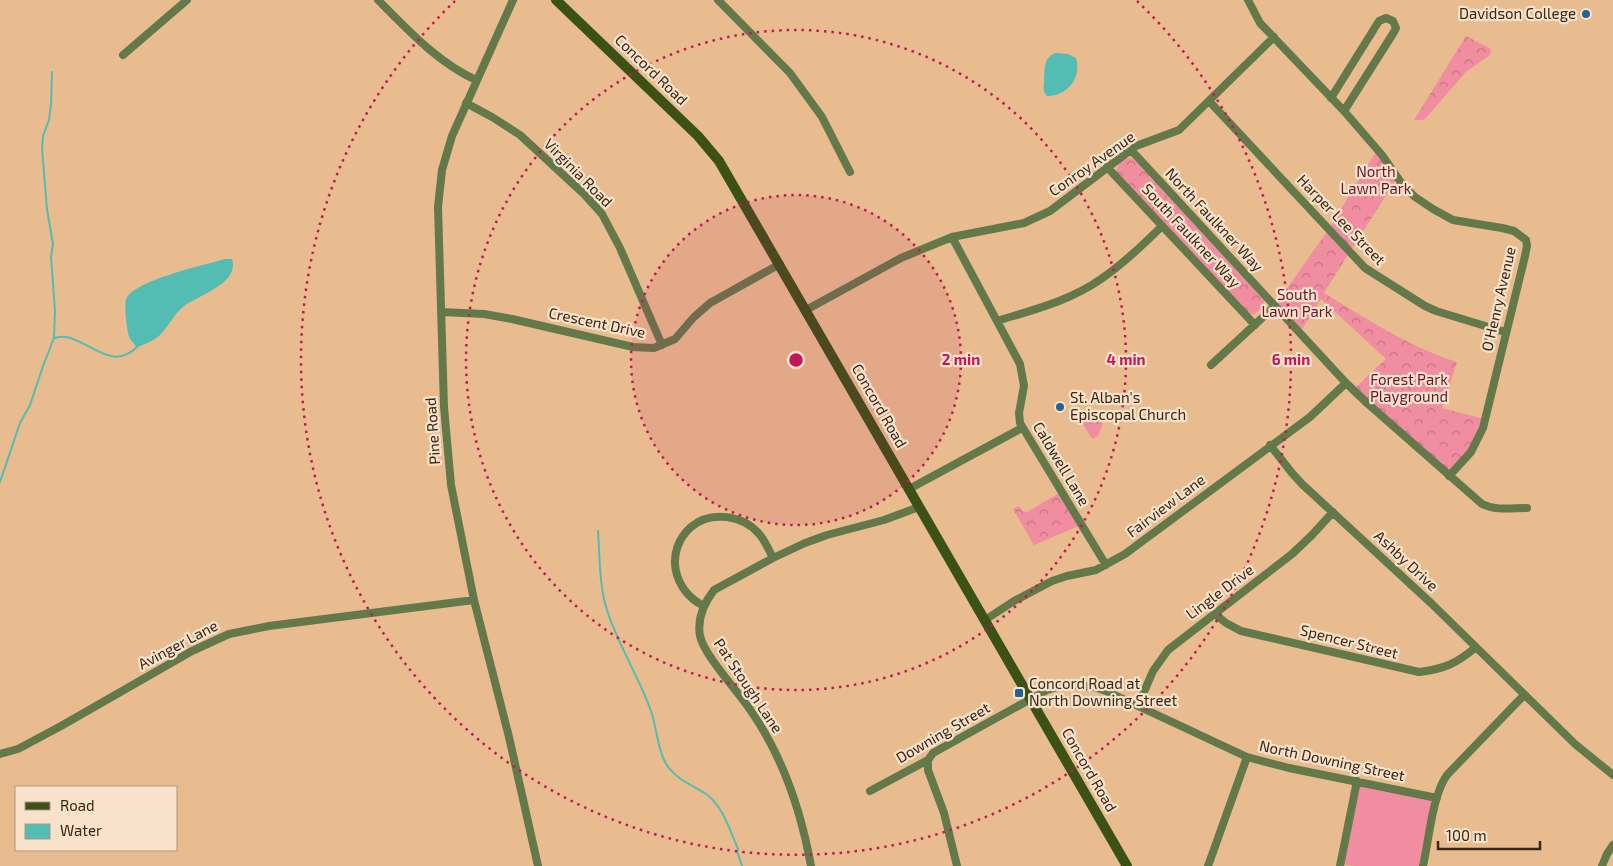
<svg xmlns="http://www.w3.org/2000/svg" width="1613" height="866" font-family="'Exo 2',sans-serif">
	<style>
		.grass { fill: #f18da1 }
		.forest { fill: url(#forest-crowns) }
		.water { fill: #53bcb3 }
		.lines { fill: none; stroke-linecap: round; stroke-linejoin: round }
		.stream { stroke: #53bcb3; stroke-width: 2 }
		.street { stroke: #647949; stroke-width: 8 }
		.secondary { stroke: #3b5116; stroke-width: 10 }
		.ring { fill: none; stroke: #c2185b; stroke-width: 2.5; stroke-dasharray: 2.5 5 }
		.poi-dot { fill: #216298; stroke: #f8e2cb; stroke-width: 2 }
		.labels { text-anchor: middle; stroke-width: 4.5; stroke-linejoin: round; paint-order: stroke }
		.poi-label { font-size: 15px; fill: #372715; stroke: #f8e2cb; text-anchor: start }
		.street-label { font-size: 15px; fill: #372715; stroke: #f8e2cb }
		.park-label { font-size: 15px; fill: #67152e; stroke: #f8e2cb }
		.centre { fill: #c2185b; stroke: #f8e2cb; stroke-width: 2.5 }
		.ring-label { font-size: 15px; text-anchor: middle; font-weight: bold; fill: #c2185b; stroke: #f8e2cb; stroke-width: 4.5; stroke-linejoin: round; paint-order: stroke }
	</style>
	<defs>
		<pattern id="forest-crowns" width="20" height="18" patternUnits="userSpaceOnUse" patternTransform="scale(1.25)"><rect width="20" height="18" fill="#f18da1"/><path d="M2 6a3 3 0 1 1 6 0M12 15a3 3 0 1 1 6 0" fill="none" stroke="#c47382"/></pattern>
	</defs>
	<rect width="100%" height="100%" fill="#e8bc8f"/>
	<!-- grass -->
	<path class="grass" d="M 1357,783 L 1435,798 L 1422,866 L 1354,866 L 1341,864 Z"/>
	<!-- forest -->
	<path class="forest" d="M 1466,36 L 1491,49 L 1490,55 L 1466,72 L 1424,120 L 1414,120 Z
		M 1377,150 L 1397,178 L 1350,252 L 1329,229 Z
		M 1126,158 L 1131,158 L 1136,162 L 1264,300 L 1264,305 L 1255,314 L 1249,314 L 1117,173 C 1116,165 1120,163 1126,158 Z
		M 1328,230 L 1349,253 L 1324,293 C 1367,319 1409,347 1457,362 L 1442,408 L 1484,419 L 1479,436 L 1449,475 L 1354,389 L 1386,359 L 1321,299 L 1300,332 L 1275,306 Z
		M 1087,410 L 1092,418 L 1103,423 L 1098,436 L 1092,439 L 1078,416 Z
		M 1061,492 L 1081,525 L 1034,545 L 1013,509 L 1019,506 L 1022,511 L 1027,512 Z"/>
	<!-- water -->
	<path class="water" d="M 1056,53 L 1068,54 L 1076,58 C 1082,78 1067,96 1047,96 C 1042,91 1044,87 1044,81 C 1045,69 1043,57 1056,53 Z
		M 225,259 L 232,259 C 240,284 198,295 183,307 C 173,315 169,326 160,335 C 154,341 144,344 136,348 C 135,343 133,343 130,339 C 127,333 124,307 126,300 C 131,281 205,265 225,259 Z"/>
	<g class="lines">
		<!-- stream -->
		<path class="stream" d="M 54,338 C 58,337 62,336 66,337 C 90,341 112,372 137,347
			M 0,482 L 20,423 L 30,405 L 43,366 L 54,338 L 55,311 L 51,257 L 53,244 L 47,209 L 42,149 L 43,136 L 49,120 L 51,104 L 52,72
			M 598,531 C 600,558 599,585 607,610 C 618,645 639,677 651,711 C 657,728 658,755 669,768 C 678,780 694,786 706,794 C 723,806 730,831 738,849 L 737,851 L 742,866"/>
		<!-- street -->
		<path class="street" d="M 378,0 C 408,30 437,62 476,80
			M 513,0 L 452,136 L 442,170 L 438,207 L 444,407 L 451,485 L 474,600 L 509,737 L 538,866
			M 718,0 L 790,73 L 822,117 L 850,172
			M 1248,0 L 1260,23 L 1344,111 L 1382,155 L 1402,184 L 1415,197 L 1433,209 L 1453,220 L 1502,228 L 1514,231 L 1526,240 L 1527,246 L 1525,256 L 1483,428 L 1471,452 L 1449,476
			M 123,55 L 187,0
			M 1331,98 L 1379,21 L 1386,18 L 1393,21 L 1396,28 L 1394,32 L 1344,111
			M 1209,101 L 1365,268 L 1425,306 L 1436,311 L 1505,332
			M 466,103 L 492,117 L 520,135 L 584,194 L 602,214 L 620,248 L 662,345
			M 1131,150 L 1346,383 L 1367,403 L 1482,504 C 1496,511 1511,508 1527,508
			M 1107,167 L 1255,325
			M 952,237 L 1020,364 L 1024,386 L 1019,413 L 1020,423 L 1106,565
			M 806,310 L 901,258 L 952,237 L 1024,223 L 1050,211 L 1136,146 L 1179,130 L 1274,37
			M 442,312 L 484,314 L 512,319 L 633,347 L 654,348 L 675,339 L 694,317 L 710,303 L 780,264
			M 997,321 C 1032,310 1070,301 1101,279 C 1123,264 1143,245 1162,226
			M 1211,365 L 1275,306
			M 1270,445 L 1292,473 L 1302,484 L 1432,604 L 1575,744 L 1613,775
			M 909,489 L 1022,428
			M 704,606 C 673,591 664,551 691,527 C 711,510 744,515 760,535 C 765,541 769,550 773,558
			M 1215,614 L 1226,623 L 1241,631 L 1419,672 C 1444,669 1456,664 1476,647
			M 985,620 L 1014,601 L 1052,581 L 1067,576 L 1096,570 L 1125,554 L 1310,417 L 1346,383
			M 1138,706 L 1153,671 L 1168,650 L 1292,554 L 1312,535 L 1333,512
			M 0,754 L 18,749 L 61,726 L 192,651 L 229,634 L 269,626 L 474,600
			M 928,760 L 928,770 L 944,813 L 957,866
			M 870,791 L 928,760 L 933,753 L 1047,690 L 1061,686 L 1072,685 L 1094,687 L 1106,691 L 1247,757 L 1289,768 L 1437,798
			M 811,866 C 801,811 783,757 751,711 C 738,691 705,657 700,636 C 697,619 704,603 714,590 L 773,558 L 805,543 L 827,535 L 884,520 L 919,507
			M 1208,866 L 1247,757
			M 1340,866 L 1357,781
			M 1423,866 C 1429,840 1432,796 1447,775 L 1524,695
			M 1602,866 L 1607,854 L 1613,845"/>
		<!-- secondary -->
		<path class="secondary" d="M 556,0 L 698,136 L 719,161 L 1127,866"/>
	</g>
	<!-- distance rings -->
	<circle cx="796" cy="360" r="165" fill="#c2185b" fill-opacity=".12"/>
	<g class="ring">
		<circle cx="796" cy="360" r="165"/>
		<circle cx="796" cy="360" r="330"/>
		<path d="M1137 1A495 495 0 1 1 455 1"/>
	</g>
	<!-- markers -->
	<g class="poi-dot">
		<circle cx="1586" cy="14" r="5"/>
		<circle cx="1060" cy="407" r="5"/>
		<rect x="1014" y="688" width="10" height="10" rx="2.5"/>
	</g>
	<g class="labels">
		<!-- poi labels -->
		<g class="poi-label">
			<text x="1576" y="19" text-anchor="end">Davidson College</text>
			<text x="1070" y="403">St. Alban's<tspan x="1070" dy="17">Episcopal Church</tspan></text>
			<text x="1029" y="689">Concord Road at<tspan x="1029" dy="17">North Downing Street</tspan></text>
		</g>
		<!-- street labels -->
		<g class="street-label">
			<text transform="translate(651 70) rotate(44)" y="5">Concord Road</text>
			<text transform="translate(1092 164) rotate(-35)" y="5">Conroy Avenue</text>
			<text transform="translate(578 173) rotate(45)" y="5">Virginia Road</text>
			<text transform="translate(1214 220) rotate(47)" y="5">North Faulkner Way</text>
			<text transform="translate(1341 220) rotate(46)" y="5">Harper Lee Street</text>
			<text transform="translate(1191 236) rotate(47)" y="5">South Faulkner Way</text>
			<text transform="translate(1499 299) rotate(-77)" y="5">O'Henry Avenue</text>
			<text transform="translate(597 323) rotate(12)" y="5">Crescent Drive</text>
			<text transform="translate(879 406) rotate(60)" y="5">Concord Road</text>
			<text transform="translate(433 431) rotate(-94)" y="5">Pine Road</text>
			<text transform="translate(1061 464) rotate(59)" y="5">Caldwell Lane</text>
			<text transform="translate(1166 506) rotate(-37)" y="5">Fairview Lane</text>
			<text transform="translate(1406 561) rotate(43)" y="5">Ashby Drive</text>
			<text transform="translate(1220 592) rotate(-37)" y="5">Lingle Drive</text>
			<text transform="translate(1349 642) rotate(14)" y="5">Spencer Street</text>
			<text transform="translate(178 645) rotate(-28)" y="5">Avinger Lane</text>
			<text transform="translate(748 686) rotate(56)" y="5">Pat Stough Lane</text>
			<text transform="translate(943 733) rotate(-30)" y="5">Downing Street</text>
			<text transform="translate(1332 761) rotate(12)" y="5">North Downing Street</text>
			<text transform="translate(1089 770) rotate(60)" y="5">Concord Road</text>
		</g>
		<!-- park labels -->
		<g class="park-label">
			<text x="1376" y="177">North<tspan x="1376" dy="17">Lawn Park</tspan></text>
			<text x="1297" y="300">South<tspan x="1297" dy="17">Lawn Park</tspan></text>
			<text x="1409" y="385">Forest Park<tspan x="1409" dy="17">Playground</tspan></text>
		</g>
	</g>
	<circle cx="796" cy="360" r="8" class="centre"/>
	<g class="ring-label">
		<text x="961" y="365">2 min</text>
		<text x="1126" y="365">4 min</text>
		<text x="1291" y="365">6 min</text>
	</g>
	<!-- legend -->
	<rect x="15" y="786" width="162" height="65" fill="#f8e2cb" stroke="#ab9782"/>
	<rect x="25" y="802" width="25" height="8" fill="#3b5116" stroke="#ab9782"/>
	<text x="60" y="811" font-size="15" fill="#372715">Road</text>
	<rect x="25" y="824" width="25" height="15" fill="#53bcb3" stroke="#ab9782"/>
	<text x="60" y="836" font-size="15" fill="#372715">Water</text>
	<!-- scale -->
	<path d="M1438 841v8h102v-8" fill="none" stroke="#372715" stroke-width="2.5"/>
	<text x="1446" y="841" font-size="15" fill="#372715" stroke="#f8e2cb" stroke-width="4" paint-order="stroke">100 m</text>
</svg>
